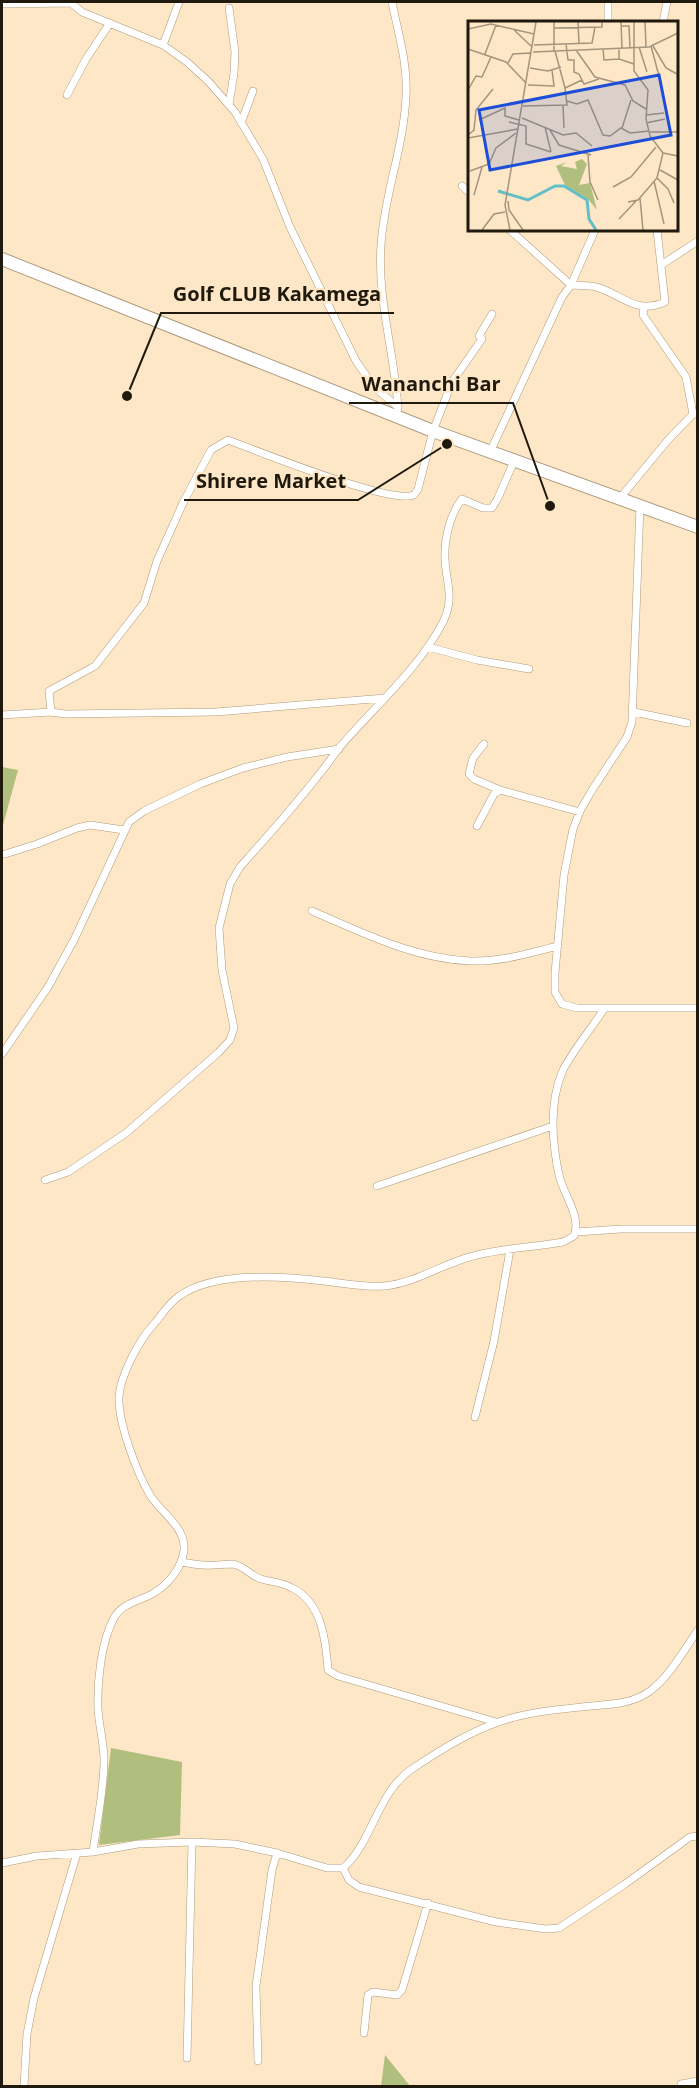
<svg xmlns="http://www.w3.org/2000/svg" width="699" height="2088" font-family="'Open Sans',sans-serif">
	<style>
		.forest { fill: #b0bf7e }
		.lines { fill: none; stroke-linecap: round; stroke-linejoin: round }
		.minor-casing { stroke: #ae9a7c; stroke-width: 8 }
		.trunk-casing { stroke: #ae9a7c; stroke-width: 14 }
		.minor { stroke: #fff; stroke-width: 7 }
		.trunk { stroke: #fff; stroke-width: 12 }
		.inset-river { fill: none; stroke: #63bfc7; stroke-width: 3 }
		.inset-road { fill: none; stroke: #a5957d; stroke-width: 1.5 }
		.view { fill: #1d4ed8; fill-opacity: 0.15; stroke: #1d4ed8; stroke-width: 3 }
		.inset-edge { fill: none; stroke: #20190d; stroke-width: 3 }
		.leader { fill: none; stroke: #20190d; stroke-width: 2 }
		.callout-dot { fill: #20190d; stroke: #fde7c7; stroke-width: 2 }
		.callout-label { font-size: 20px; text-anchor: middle; font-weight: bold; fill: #20190d; stroke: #fde7c7; stroke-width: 4.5; stroke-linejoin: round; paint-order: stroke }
	</style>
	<rect width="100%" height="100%" fill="#fde7c7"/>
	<!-- forest -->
	<path class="forest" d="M 2,767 L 18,770 L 2,829 Z
		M 111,1748 L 182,1762 L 180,1835 L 99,1845 Z
		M 385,2055 L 410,2086 L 381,2086 Z"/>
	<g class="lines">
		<defs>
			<path id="minor" d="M 70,2 L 82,12 L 163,45 L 187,62 L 208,81 L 235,112 L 263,159 L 290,227 L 356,361 L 374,387 L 398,407
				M 392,2 C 398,33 408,64 406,96 C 404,147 384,195 381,245 C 377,300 395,354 398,409
				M 608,2 L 608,22
				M 2,4 L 70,3
				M 663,22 L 667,2
				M 163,45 L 179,2
				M 67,95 L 86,59 L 110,23
				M 229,105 L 234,73 L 235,52 L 229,8
				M 241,123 L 253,91
				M 462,186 L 470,193
				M 510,230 L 571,285 L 595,230
				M 661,265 L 698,241
				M 644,307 L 643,315 L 686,377 L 693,414
				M 490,452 L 562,297 L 571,285 C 579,286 588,285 596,287 C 622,294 635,315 665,302 L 657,230
				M 620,498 L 668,440 L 693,414 L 696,414
				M 640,505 L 632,722 L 627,737 L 594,787 L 581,809 L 573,829 L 564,875 L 555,973 L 555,992 L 562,1004 L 577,1008 L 698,1008
				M 428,647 L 477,660 L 529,669
				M 385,698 L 216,712 L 65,714 L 51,712 L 49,691 L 95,666 L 144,603 L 157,561 L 183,503 L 211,450 L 228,440 C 258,451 391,505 414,495 L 418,489 L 433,431 L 452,382 L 482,339 L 479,336 L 492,314
				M 634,712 L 687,723
				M 2,715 L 51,712
				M 484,744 L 473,758 L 469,774 L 474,779 L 500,790
				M 477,826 L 494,794 L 500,790 L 580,812
				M 5,854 L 37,844 L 77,828 L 90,825 L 124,830
				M 312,911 C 363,933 415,959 471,961 C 501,962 529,953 558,946
				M 2,1054 L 48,987 L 74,940 L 129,822 L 144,811 L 200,784 L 243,768 L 287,757 L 339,749
				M 45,1180 L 68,1172 L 126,1133 L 218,1053 L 230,1040 L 234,1028 L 222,970 L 219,928 L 230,884 L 240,867 C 266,838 293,808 317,777 C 325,768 332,757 339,748 C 374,707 418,670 443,622 C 455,598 446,583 445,559 C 444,540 450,514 462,499 L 483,508 L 492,508 L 498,498 L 514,461
				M 377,1186 L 553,1126
				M 576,1232 L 621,1229 L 698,1229
				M 475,1417 L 494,1341 L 510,1250
				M 181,1562 C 188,1563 196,1565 204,1565 C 213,1566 223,1564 232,1564 C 244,1565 250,1576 261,1579 C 271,1582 282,1582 292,1588 C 322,1602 326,1641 328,1670 L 338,1676 L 496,1722
				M 93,1852 C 97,1821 104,1791 104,1760 C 104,1743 99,1726 98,1709 C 97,1682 101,1642 114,1618 C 121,1604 139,1601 152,1594 C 168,1585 182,1568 184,1550 C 186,1527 161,1513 150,1495 C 137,1473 118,1423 119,1397 C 120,1376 139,1340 154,1324 C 162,1315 168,1304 178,1297 C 213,1271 282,1276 323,1281 C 343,1283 365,1288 384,1286 C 417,1283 445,1262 477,1255 C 505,1248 535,1247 563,1242 L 574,1236 C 582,1217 563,1194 559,1175 C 552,1142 549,1102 563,1070 C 574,1049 591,1029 604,1009
				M 2,1863 L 37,1856 L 93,1852 L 138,1844 L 192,1842 L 235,1844 L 277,1853 L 327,1868 L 343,1868 C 372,1844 377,1792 412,1769 C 437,1752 467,1733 496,1723 C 522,1713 553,1710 581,1707 C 604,1704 630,1706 650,1691 C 670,1676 684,1650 698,1630
				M 343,1868 L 349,1880 L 359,1887 L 496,1922 L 546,1929 L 559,1928 L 625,1884 L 690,1837 L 698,1836
				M 364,2033 L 368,1995 L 373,1992 L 397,1995 L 402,1990 L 428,1903
				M 187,2058 L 192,1842
				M 258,2061 L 256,1986 L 272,1870 L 277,1853
				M 681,2084 L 698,2081
				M 24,2086 L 27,2034 L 34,1998 L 77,1853"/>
			<path id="trunk" d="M 2,259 L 433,431 L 698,527"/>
		</defs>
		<!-- minor casing -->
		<use href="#minor" class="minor-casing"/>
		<!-- trunk casing -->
		<use href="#trunk" class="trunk-casing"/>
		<!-- minor -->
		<use href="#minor" class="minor"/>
		<!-- trunk -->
		<use href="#trunk" class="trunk"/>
	</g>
	<!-- overview -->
	<g transform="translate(468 21)">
		<rect width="210" height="210" fill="#fde7c7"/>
		<path d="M 114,138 L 119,143 L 111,164 L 122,162 L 129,189 L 120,178 L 97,164 L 88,145 L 99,141 L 93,145 L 109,148 L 107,141 Z" fill="#b0bf7e"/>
		<path class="inset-river" d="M 30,170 L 60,179 L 87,165 L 96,165 L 119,179 L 121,198 L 128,209"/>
		<path class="inset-road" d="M 110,1 L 111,23M 153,1 L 154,27M 166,1 L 166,50 L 180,69 L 178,98 L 182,115 L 195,132 L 210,135M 177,1 L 178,26M 154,5 L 161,5 L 162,27M 86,7 L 134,6 L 134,1M 0,8 L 23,3 L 66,13M 46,9 L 63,25M 98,23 L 100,39 L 106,39 L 106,51 L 111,53 L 116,63 L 131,58M 66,24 L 124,22 L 127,6M 183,25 L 191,55M 185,25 L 198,47 L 209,53M 171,26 L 179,51M 151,27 L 151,38 L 166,43M 0,28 L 38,41 L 58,62M 135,28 L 136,39 L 151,38M 108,29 L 127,56 L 157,64 L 165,80 L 178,88M 86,30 L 86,1M 87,30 L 97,67M 65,31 L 181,26 L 210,12M 17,33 L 28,4M 40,42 L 45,33 L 62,32M 62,47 L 80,50 L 93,46M 60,64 L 86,65 L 84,49M 0,69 L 8,55 L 14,56 L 23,36M 99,80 L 109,83 L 120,79 L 135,114 L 142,115 L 153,107 L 162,112 L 181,110M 55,85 L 99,84 L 97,67 L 114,59M 95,85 L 96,107M 178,94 L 196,92M 54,97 L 95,114 L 108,112 L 124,125M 11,99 L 37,87 L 37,95 L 51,99M 41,101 L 58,105 L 58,123 L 83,131M 178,102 L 197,98M 77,106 L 83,131M 154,107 L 163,79M 82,109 L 91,124 L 123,134M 182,111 L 210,111M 0,114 L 6,109 L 8,89 L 25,68M 0,117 L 50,108M 120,134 L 122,161 L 130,179M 192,149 L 210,159M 2,150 L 21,143 L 28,127 L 48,112M 189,157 L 200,168 L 206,182M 186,160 L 196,203M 145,166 L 163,156 L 188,126M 6,174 L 14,146M 172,177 L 175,209M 40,180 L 41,189 L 55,209M 160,181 L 170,179 L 189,157 L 195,132M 151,198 L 168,180M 14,209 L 26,193 L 37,191M 42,209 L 37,184 L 68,1"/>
		<path class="view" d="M 191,54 L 203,114 L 22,149 L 11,89 Z"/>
		<rect width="210" height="210" class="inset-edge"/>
	</g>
	<!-- callouts -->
	<path class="leader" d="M127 396L161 313H394M550 506L513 403H349M447 444L358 500H184"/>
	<g class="callout-dot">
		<circle cx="127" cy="396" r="6"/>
		<circle cx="550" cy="506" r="6"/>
		<circle cx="447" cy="444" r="6"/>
	</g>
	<g class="callout-label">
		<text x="277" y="301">Golf CLUB Kakamega</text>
		<text x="431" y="391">Wananchi Bar</text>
		<text x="271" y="488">Shirere Market</text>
	</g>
	<!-- border -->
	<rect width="699" height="2088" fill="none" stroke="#20190d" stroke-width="6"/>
</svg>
